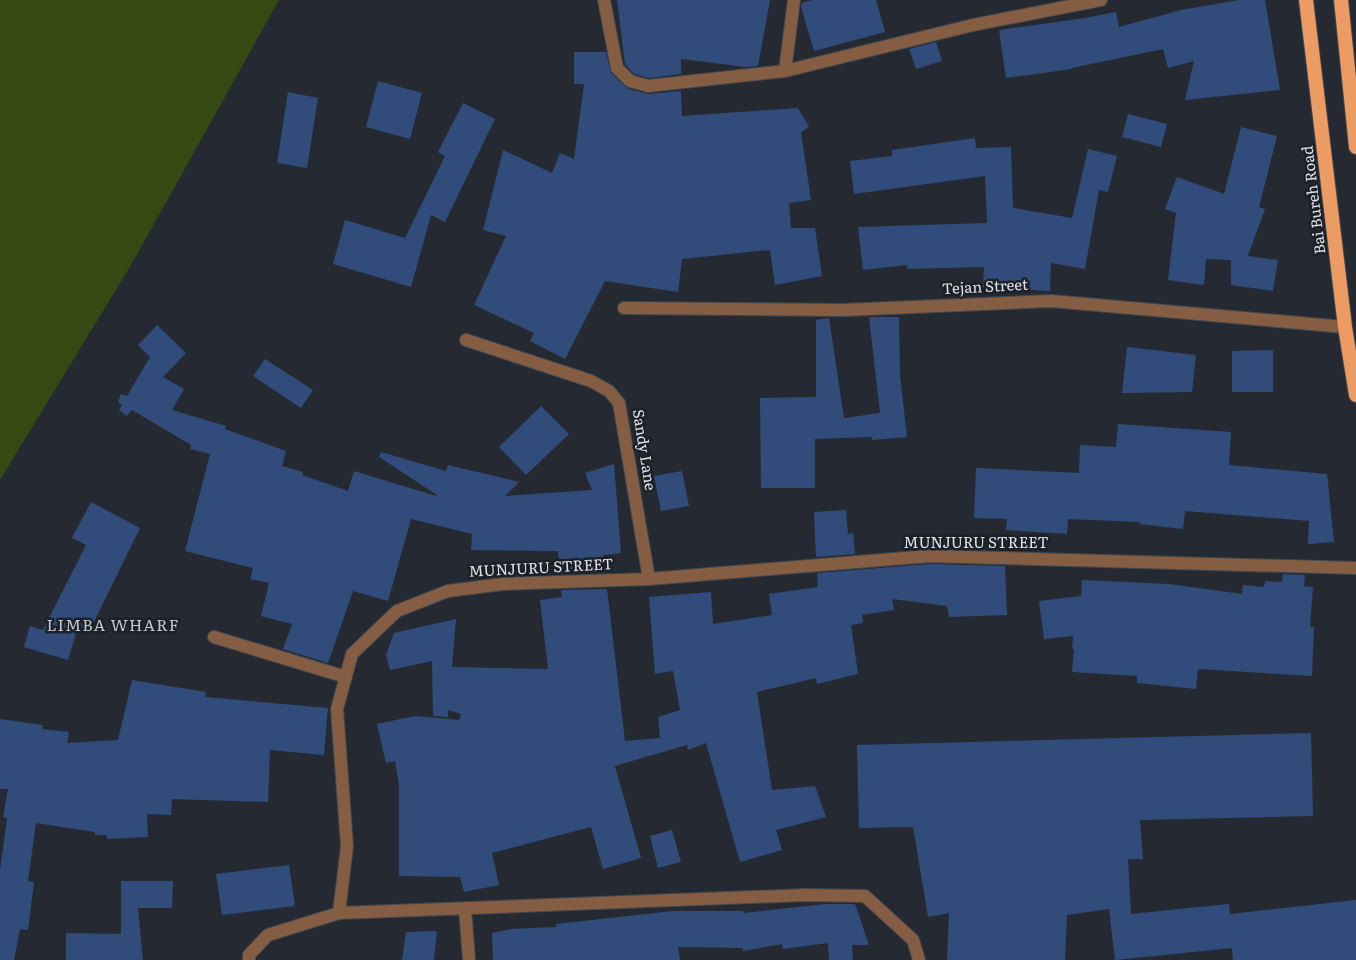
<svg xmlns="http://www.w3.org/2000/svg" width="1356" height="960" font-family="Literata,serif">
	<style>
		.green { fill: #354913 }
		.building { fill: #314c7b }
		.lines { fill: none; stroke-linecap: round; stroke-linejoin: round }
		.minor-casing { stroke: #43484f; stroke-width: 14 }
		.trunk-casing { stroke: #43484f; stroke-width: 16 }
		.minor { stroke: #855d42; stroke-width: 12 }
		.trunk { stroke: #ec9b63; stroke-width: 14 }
		.labels { text-anchor: middle; stroke-width: 5; stroke-linejoin: round; paint-order: stroke }
		.street-label { font-size: 15px; fill: #e0e3e8; stroke: #1c2028 }
		.neighbourhood-label { font-size: 16px; letter-spacing: 1px; fill: #c1c8d2; stroke: #1c2028 }
	</style>
	<rect width="100%" height="100%" fill="#252a32"/>
	<!-- green -->
	<path class="green" d="M 0,0 L 279,0 L 131,265 L 0,480 Z"/>
	<!-- building -->
	<path class="building" d="M 617,0 L 770,0 L 758,66 L 746,67 L 681,59 L 681,74 L 649,78 L 634,74 L 625,64 Z
		M 812,0 L 876,0 L 885,32 L 814,51 L 801,7 L 802,3 Z
		M 1239,0 L 1265,0 L 1280,90 L 1185,100 L 1194,61 L 1168,68 L 1163,49 L 1072,68 L 1072,69 L 1006,78 L 999,30 L 1085,18 L 1116,12 L 1119,27 L 1181,10 Z
		M 936,42 L 942,61 L 916,69 L 909,49 Z
		M 574,52 L 606,52 L 611,73 L 628,89 L 649,94 L 681,91 L 682,116 L 798,108 L 809,127 L 801,132 L 811,200 L 789,203 L 791,228 L 815,228 L 822,276 L 775,285 L 770,250 L 682,259 L 678,292 L 605,281 L 565,359 L 530,341 L 534,333 L 474,305 L 506,236 L 483,230 L 503,150 L 552,173 L 560,153 L 574,159 L 584,84 L 574,84 Z
		M 378,81 L 422,93 L 410,139 L 366,127 Z
		M 288,92 L 318,98 L 307,168 L 277,163 Z
		M 463,103 L 495,119 L 445,222 L 431,215 L 411,287 L 333,264 L 345,220 L 405,238 L 445,156 L 438,152 Z
		M 1128,114 L 1167,124 L 1161,147 L 1122,137 Z
		M 1241,127 L 1277,136 L 1259,207 L 1265,209 L 1248,256 L 1278,260 L 1273,291 L 1231,285 L 1231,260 L 1206,259 L 1204,285 L 1168,280 L 1176,213 L 1165,209 L 1177,177 L 1224,194 Z
		M 975,138 L 976,148 L 1011,147 L 1013,208 L 1072,218 L 1088,149 L 1117,156 L 1108,192 L 1099,190 L 1085,269 L 1051,263 L 1050,291 L 983,287 L 984,267 L 907,269 L 907,265 L 863,270 L 858,227 L 987,223 L 985,176 L 854,194 L 850,161 L 892,156 L 892,150 Z
		M 869,317 L 899,317 L 900,375 L 907,437 L 872,440 L 872,437 L 815,439 L 815,488 L 761,488 L 760,398 L 816,397 L 816,320 L 829,318 L 844,418 L 880,413 Z
		M 157,325 L 186,353 L 163,377 L 184,389 L 172,410 L 226,426 L 225,429 L 286,451 L 282,466 L 303,472 L 302,475 L 348,491 L 354,471 L 436,496 L 437,495 L 379,457 L 381,452 L 446,471 L 448,465 L 519,482 L 505,496 L 592,490 L 585,473 L 614,464 L 621,553 L 603,555 L 605,572 L 560,574 L 558,551 L 471,550 L 472,534 L 411,519 L 388,601 L 353,591 L 328,663 L 283,649 L 292,624 L 261,616 L 269,583 L 250,579 L 253,568 L 185,551 L 210,454 L 190,449 L 191,445 L 132,410 L 127,416 L 119,410 L 122,405 L 118,402 L 121,394 L 127,396 L 150,357 L 138,345 Z
		M 1127,347 L 1196,355 L 1192,392 L 1122,393 Z
		M 1273,350 L 1273,392 L 1232,392 L 1232,351 Z
		M 265,359 L 313,390 L 301,408 L 253,376 Z
		M 541,406 L 569,434 L 526,475 L 499,447 Z
		M 1118,424 L 1231,432 L 1229,465 L 1327,474 L 1334,542 L 1308,544 L 1309,521 L 1185,511 L 1183,529 L 1139,524 L 1140,522 L 1068,519 L 1067,534 L 1006,530 L 1007,519 L 974,518 L 976,468 L 1079,473 L 1080,445 L 1116,447 Z
		M 682,471 L 689,506 L 661,511 L 654,476 Z
		M 91,502 L 140,528 L 89,632 L 78,627 L 68,660 L 24,647 L 30,626 L 43,630 L 86,545 L 72,538 Z
		M 846,510 L 848,534 L 853,533 L 855,554 L 816,557 L 814,512 Z
		M 930,564 L 1005,566 L 1007,615 L 949,617 L 947,606 L 892,599 L 894,610 L 862,615 L 863,623 L 851,625 L 858,674 L 817,684 L 816,678 L 757,692 L 772,790 L 815,786 L 826,817 L 776,830 L 782,850 L 740,862 L 706,743 L 688,750 L 687,745 L 615,766 L 641,858 L 603,869 L 591,827 L 492,853 L 499,885 L 464,892 L 460,877 L 399,876 L 399,785 L 395,761 L 386,763 L 377,724 L 415,716 L 459,720 L 461,714 L 448,710 L 448,717 L 433,716 L 432,661 L 390,670 L 386,655 L 394,633 L 456,619 L 452,667 L 548,669 L 540,600 L 562,597 L 561,590 L 607,589 L 625,741 L 660,738 L 658,717 L 680,710 L 673,671 L 655,674 L 649,597 L 711,592 L 713,624 L 772,615 L 769,594 L 818,587 L 817,573 Z
		M 1283,574 L 1305,575 L 1304,586 L 1313,587 L 1310,627 L 1314,627 L 1312,676 L 1198,669 L 1196,689 L 1137,683 L 1137,676 L 1072,672 L 1074,649 L 1072,649 L 1073,636 L 1044,639 L 1039,601 L 1081,596 L 1082,580 L 1169,584 L 1242,594 L 1243,585 L 1264,587 L 1265,581 L 1282,582 Z
		M 132,680 L 206,692 L 205,697 L 328,708 L 324,755 L 270,750 L 268,802 L 172,799 L 171,815 L 147,814 L 148,837 L 107,839 L 107,835 L 95,835 L 95,832 L 36,823 L 28,881 L 34,882 L 28,930 L 20,929 L 14,960 L 0,960 L 0,870 L 7,818 L 3,817 L 8,789 L 0,789 L 0,719 L 43,725 L 42,729 L 69,732 L 67,743 L 118,740 Z
		M 1311,733 L 1313,816 L 1140,820 L 1143,859 L 1128,859 L 1131,914 L 1229,904 L 1230,914 L 1356,900 L 1356,960 L 1233,960 L 1232,948 L 1115,960 L 1109,909 L 1067,915 L 1065,960 L 947,960 L 949,913 L 928,917 L 913,827 L 859,828 L 857,745 Z
		M 672,830 L 681,862 L 658,868 L 650,836 Z
		M 289,865 L 295,906 L 222,915 L 216,874 Z
		M 121,881 L 173,881 L 172,908 L 138,908 L 143,960 L 66,960 L 66,933 L 121,934 Z
		M 826,904 L 855,904 L 869,945 L 852,945 L 853,960 L 829,960 L 828,943 L 783,949 L 782,944 L 743,951 L 743,948 L 678,947 L 680,960 L 493,960 L 492,933 L 511,929 L 556,927 L 556,924 L 673,911 L 743,911 L 744,913 Z
		M 437,931 L 434,960 L 402,960 L 406,932 Z"/>
	<g class="lines">
		<defs>
			<path id="minor" d="M 604,0 L 617,68 L 630,81 L 648,86 L 785,71 L 973,25 L 1101,0
				M 785,71 L 794,0
				M 624,308 L 844,310 L 1051,301 L 1345,327
				M 466,340 L 591,381 L 609,391 L 619,403 L 649,579
				M 214,637 L 346,677
				M 465,908 L 469,960
				M 249,960 L 249,955 L 268,935 L 339,913
				M 919,960 L 913,940 L 865,896 L 805,895 L 339,913 L 347,846 L 337,709 L 352,654 L 397,611 L 448,591 L 503,584 L 649,579 L 930,556 L 1356,568"/>
			<path id="trunk" d="M 1306,0 L 1345,327 L 1356,395
				M 1341,0 L 1356,147"/>
		</defs>
		<!-- minor casing -->
		<use href="#minor" class="minor-casing"/>
		<!-- trunk casing -->
		<use href="#trunk" class="trunk-casing"/>
		<!-- minor -->
		<use href="#minor" class="minor"/>
		<!-- trunk -->
		<use href="#trunk" class="trunk"/>
	</g>
	<g class="labels">
		<!-- street labels -->
		<g class="street-label">
			<text transform="translate(1314 200) rotate(-97)" y="5">Bai Bureh Road</text>
			<text transform="translate(985 287) rotate(-3)" y="5">Tejan Street</text>
			<text transform="translate(644 450) rotate(81)" y="5">Sandy Lane</text>
			<text x="976" y="548">MUNJURU STREET</text>
			<text transform="translate(541 568) rotate(-3)" y="5">MUNJURU STREET</text>
		</g>
		<!-- neighbourhood labels -->
		<g class="neighbourhood-label">
			<text x="113" y="631">LIMBA WHARF</text>
		</g>
	</g>
</svg>
